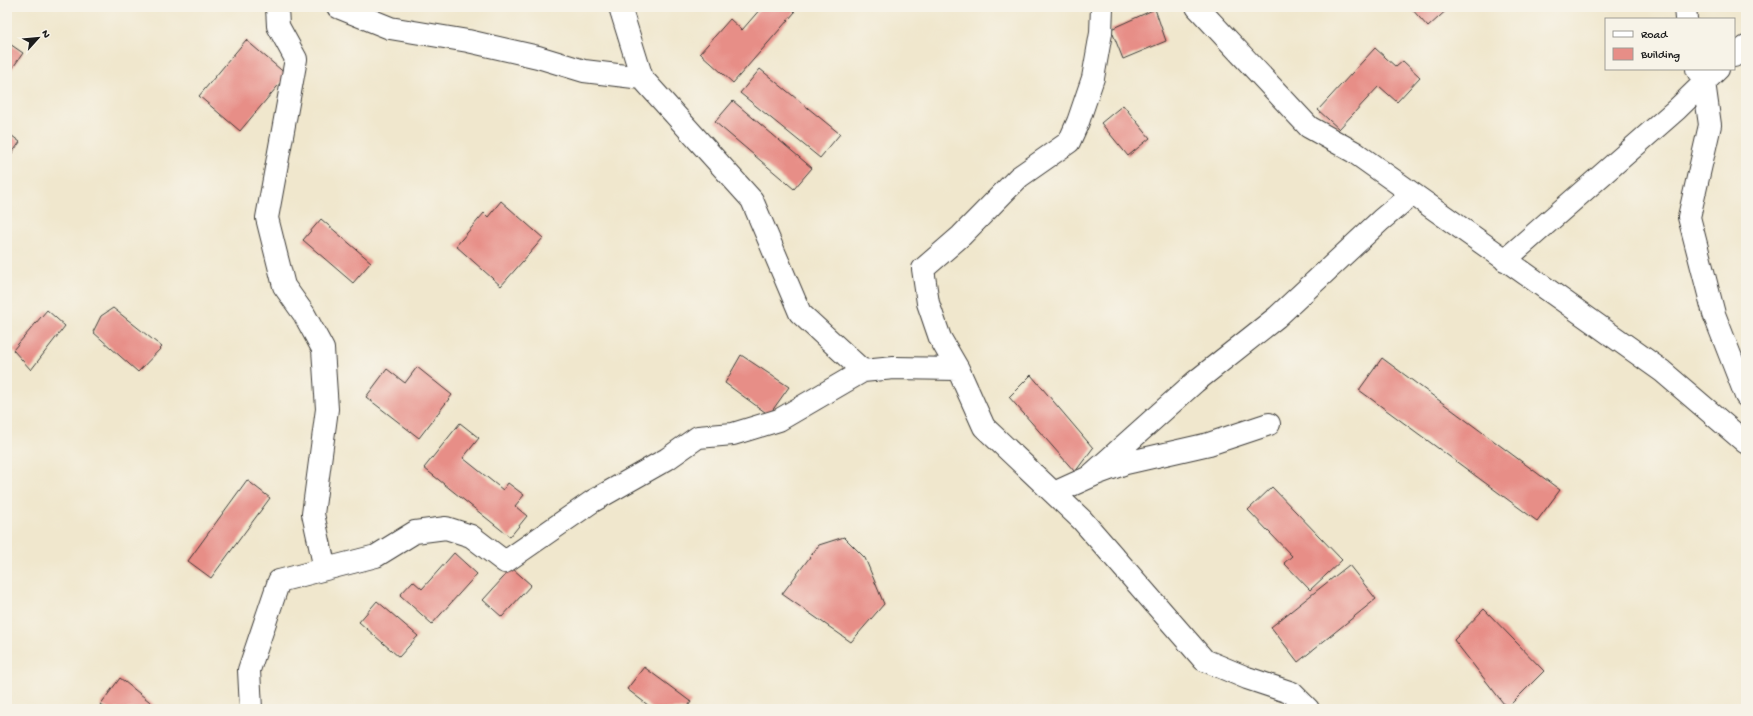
<svg xmlns="http://www.w3.org/2000/svg" width="1753" height="716" font-family="'Gochi Hand',sans-serif">
	<style>
		.building { fill: #e78e87 }
		.lines { fill: none; stroke-linecap: round; stroke-linejoin: round }
		.street-casing { stroke: #3c3a37; stroke-width: 24 }
		.street { stroke: #fff; stroke-width: 22 }
	</style>
	<rect width="100%" height="100%" fill="#f7f3e8"/>
	<filter id="ink" filterUnits="userSpaceOnUse"><feTurbulence type="fractalNoise" baseFrequency=".025" numOctaves="2"/><feDisplacementMap in="SourceGraphic" scale="8" xChannelSelector="R" yChannelSelector="G"/><feConvolveMatrix kernelMatrix="1 2 1 2 8 2 1 2 1" color-interpolation-filters="sRGB"/></filter>
	<filter id="wash" filterUnits="userSpaceOnUse"><feTurbulence type="fractalNoise" baseFrequency=".012" numOctaves="4" result="noise"/><feDisplacementMap in="SourceGraphic" scale="16" xChannelSelector="R" yChannelSelector="G"/><feGaussianBlur stdDeviation="0.9" result="paint"/><feColorMatrix in="noise" values="0 0 0 0 0 0 0 0 0 0 0 0 0 0 0 0 0 1.4 0 .05"/><feComposite in="paint" operator="in"/></filter>
	<g filter="url(#wash)">
		<rect width="100%" height="100%" fill="#f0e7cd"/>
		<g id="blocks">
			<!-- building -->
			<path class="building" d="M 762,7 L 790,7 L 795,12 L 733,83 L 700,53 L 730,19 L 742,30 Z
				M 1410,7 L 1450,7 L 1428,27 Z
				M 1155,9 L 1166,41 L 1123,59 L 1111,29 Z
				M 246,40 L 287,75 L 240,131 L 199,96 Z
				M 7,42 L 23,53 L 7,76 Z
				M 1375,48 L 1396,67 L 1403,61 L 1420,77 L 1397,102 L 1379,86 L 1339,129 L 1318,110 Z
				M 760,69 L 840,134 L 820,158 L 740,93 Z
				M 733,101 L 812,168 L 794,189 L 715,122 Z
				M 1123,105 L 1150,138 L 1128,156 L 1101,123 Z
				M 7,132 L 20,142 L 7,160 Z
				M 501,201 L 543,238 L 501,286 L 456,246 L 484,213 L 488,217 Z
				M 321,219 L 371,262 L 353,283 L 303,240 Z
				M 113,308 L 162,347 L 138,372 L 93,332 L 101,316 Z
				M 47,310 L 65,326 L 31,370 L 13,350 Z
				M 741,355 L 789,387 L 769,415 L 725,383 Z
				M 1382,358 L 1560,490 L 1537,521 L 1359,390 Z
				M 417,367 L 452,395 L 419,438 L 366,397 L 387,369 L 405,383 Z
				M 1031,375 L 1093,448 L 1075,472 L 1009,397 Z
				M 460,423 L 479,438 L 463,458 L 503,490 L 508,483 L 524,495 L 515,506 L 527,516 L 510,537 L 424,468 Z
				M 247,480 L 270,498 L 211,578 L 188,561 Z
				M 1272,487 L 1342,560 L 1310,590 L 1284,563 L 1292,556 L 1248,510 Z
				M 844,537 L 865,558 L 884,604 L 851,642 L 782,594 L 819,545 Z
				M 454,553 L 477,574 L 432,624 L 400,595 L 413,581 L 422,589 Z
				M 1349,565 L 1376,599 L 1298,662 L 1271,627 Z
				M 512,568 L 531,585 L 502,617 L 483,600 Z
				M 377,601 L 418,636 L 399,657 L 359,622 Z
				M 1484,609 L 1544,671 L 1507,708 L 1454,640 Z
				M 644,667 L 691,702 L 686,709 L 653,709 L 627,689 Z
				M 120,678 L 159,709 L 108,709 L 100,705 Z"/>
		</g>
	</g>
	<g filter="url(#ink)">
		<use href="#blocks" fill-opacity="0" stroke="#3c3a37" stroke-width="1"/>
		<g class="lines">
			<defs>
				<path id="street" d="M 277,7 L 278,26 L 296,59 L 267,218 L 284,286 L 304,314 L 323,349 L 327,409 L 313,514 L 325,569 L 279,581 L 376,556 L 415,532 L 446,528 L 471,536 L 505,562 L 593,501 L 667,459 L 698,437 L 733,434 L 779,420 L 863,371 L 894,368 L 958,369
					M 338,7 L 390,28 L 468,41 L 538,57 L 584,71 L 642,78
					M 620,7 L 642,78 L 752,200 L 800,313 L 863,371
					M 1102,7 L 1101,33 L 1093,78 L 1078,122 L 1069,142 L 1019,177 L 961,236 L 923,269 L 928,303 L 940,338 L 958,369 L 984,427 L 1082,520 L 1204,660 L 1247,678 L 1292,693 L 1308,709
					M 1197,7 L 1309,127 L 1354,152 L 1662,371 L 1746,443
					M 1685,7 L 1686,19
					M 1734,56 L 1746,47
					M 1697,69 L 1704,82 L 1710,125 L 1689,217 L 1714,314 L 1746,396
					M 1505,260 L 1677,109 L 1718,69
					M 1089,477 L 1195,382 L 1277,317 L 1381,220 L 1412,194
					M 1054,493 L 1096,474 L 1126,463 L 1209,444 L 1269,424
					M 251,709 L 249,670 L 279,581"/>
			</defs>
			<!-- street casing -->
			<use href="#street" class="street-casing"/>
			<!-- street -->
			<use href="#street" class="street"/>
		</g>
	</g>
	<!-- margin -->
	<rect width="1753" height="716" fill="none" stroke="#f7f3e8" stroke-width="24"/>
	<!-- legend -->
	<rect x="1605" y="18" width="130" height="52" fill="#f7f3e8" stroke="#9f9d96"/>
	<rect x="1613" y="31" width="20" height="6" fill="#ffffff" stroke="#9f9d96"/>
	<text x="1641" y="38" font-size="12" fill="#1c1c1c">Road</text>
	<rect x="1613" y="48" width="20" height="12" fill="#e78e87" stroke="#9f9d96"/>
	<text x="1641" y="58" font-size="12" fill="#1c1c1c">Building</text>
	<!-- north arrow -->
	<g transform="translate(38 38) rotate(63)" stroke="#f7f3e8" stroke-width="3" paint-order="stroke">
	<path d="M0-3L7 15L0 10L-7 15Z" fill="#1c1c1c"/>
	<text y="-6" font-size="11" font-weight="bold" text-anchor="middle" fill="#1c1c1c">N</text>
	</g>
</svg>
